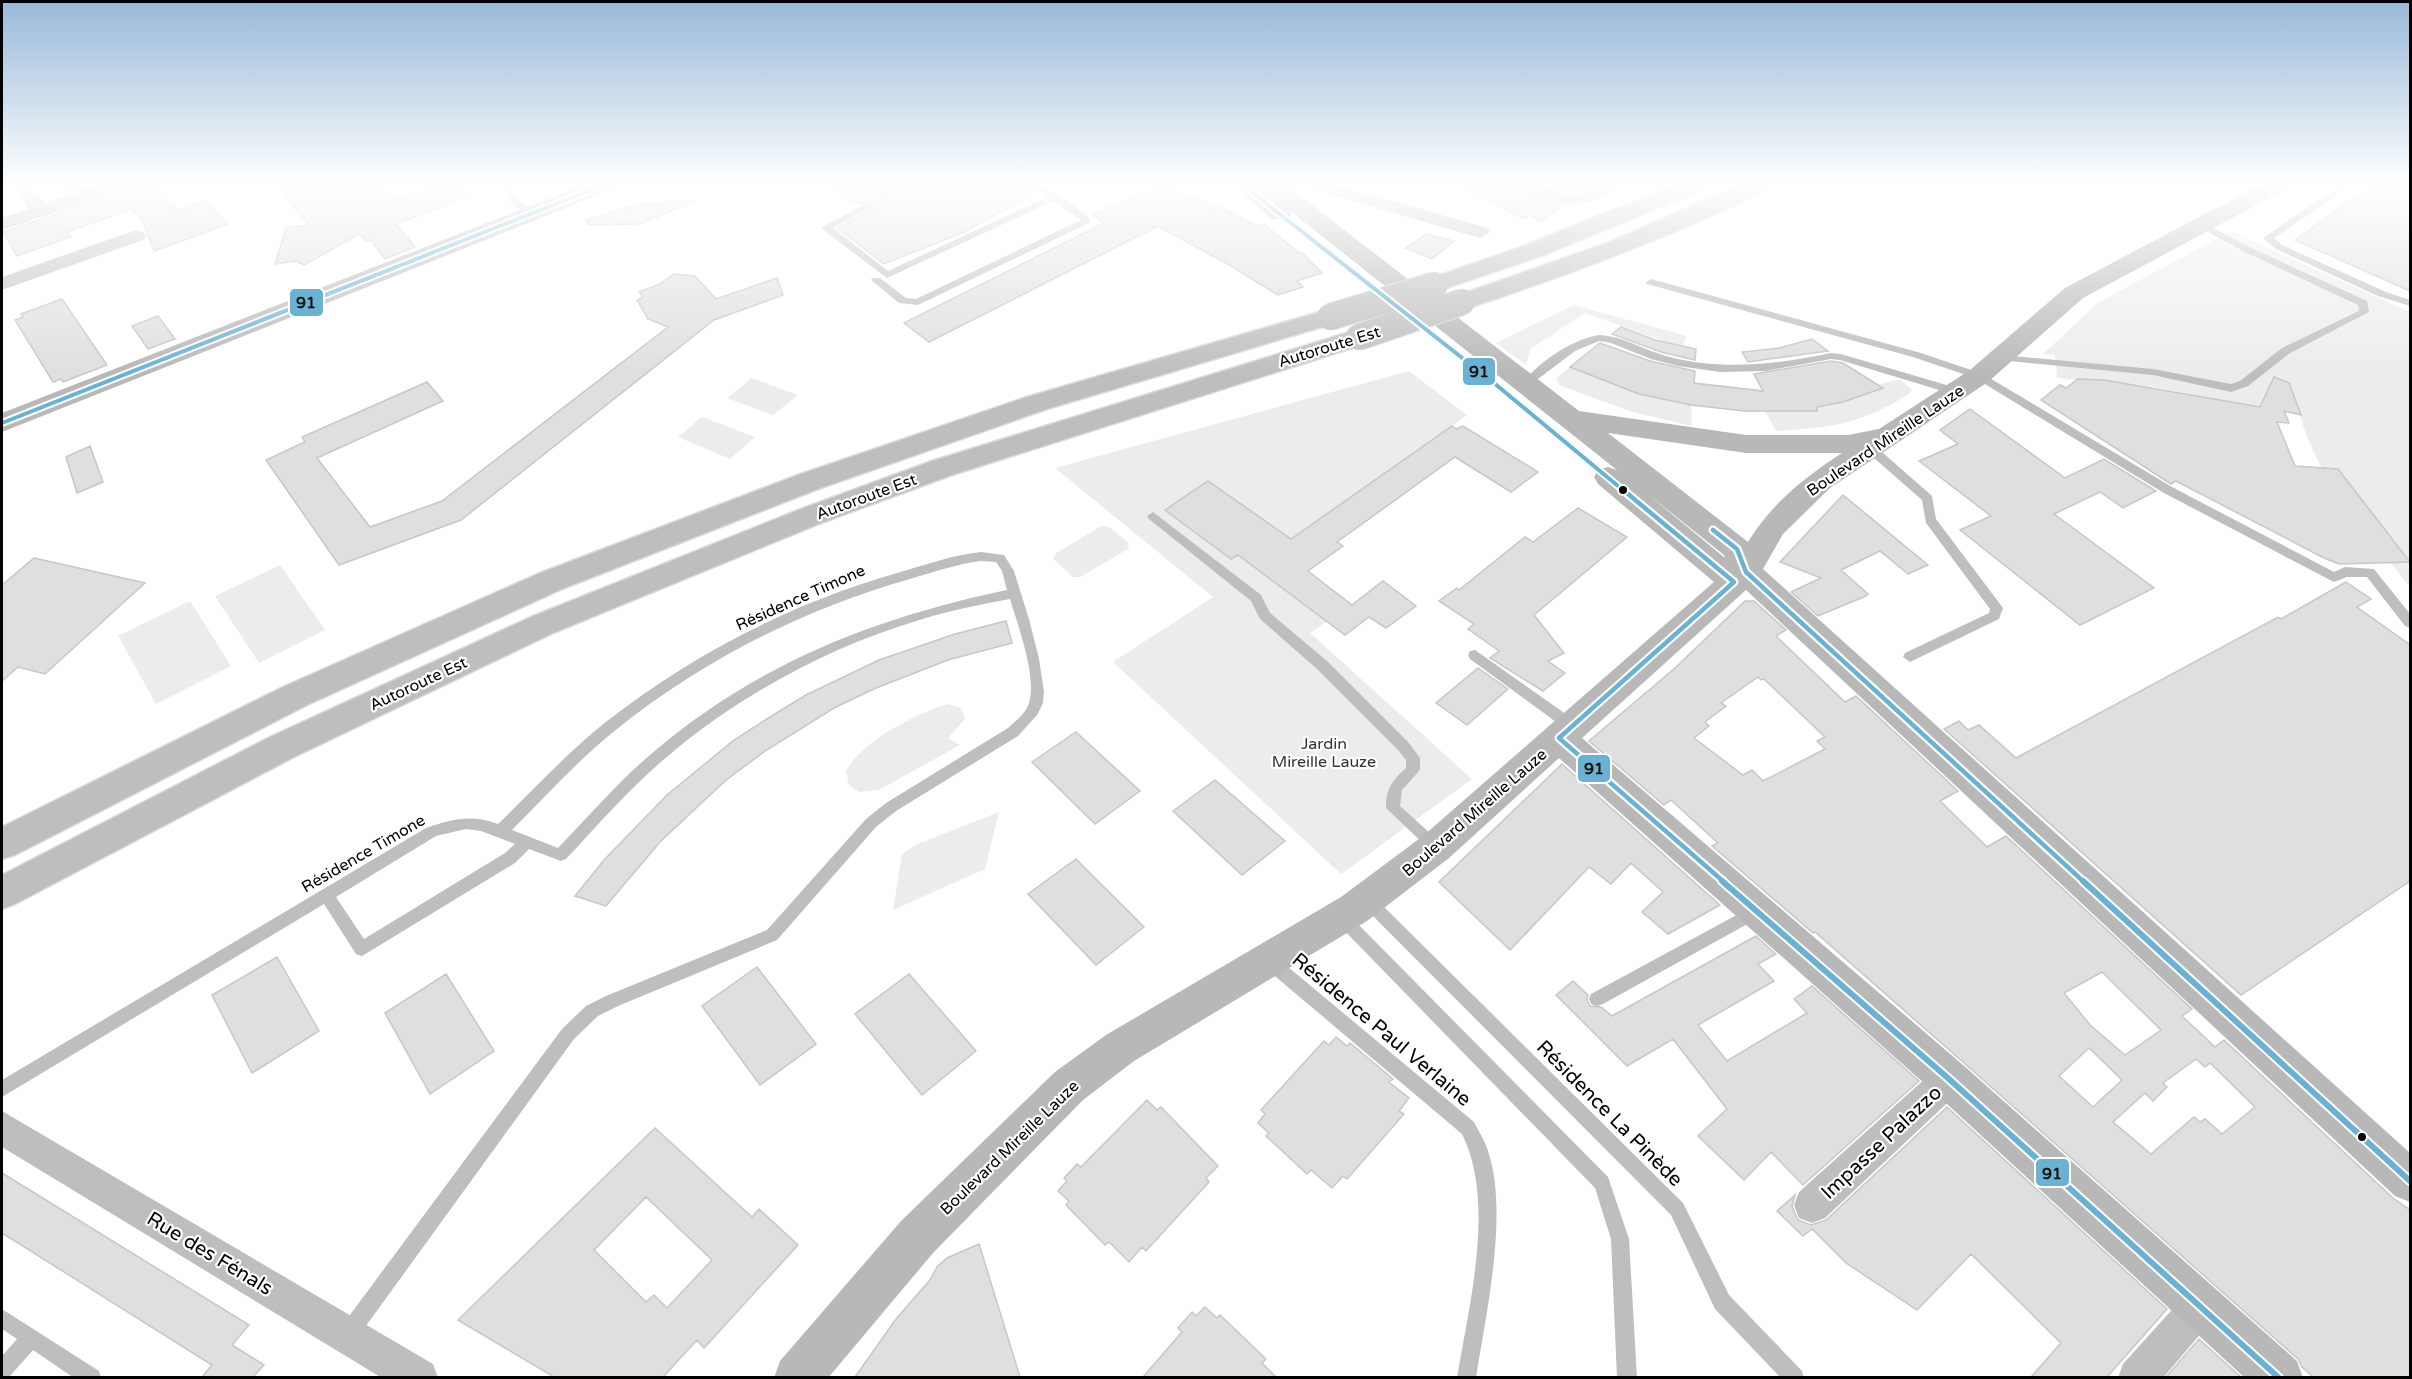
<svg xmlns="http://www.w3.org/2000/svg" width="2412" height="1379" font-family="'Varela Round',sans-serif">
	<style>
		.green { fill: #ececec }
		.building { fill: #dfdfdf; stroke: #c7c7c7; stroke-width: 1.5; fill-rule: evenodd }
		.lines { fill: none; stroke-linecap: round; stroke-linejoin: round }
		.highway-casing { stroke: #dbdbdb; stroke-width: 3 }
		.lane { fill: #bebebe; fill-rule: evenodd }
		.street { fill: #bebebe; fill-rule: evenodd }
		.secondary { fill: #b8b8b8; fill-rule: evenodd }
		.highway { fill: #bebebe; fill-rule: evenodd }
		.highway-bridge-casing { stroke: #dbdbdb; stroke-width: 28; stroke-linecap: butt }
		.highway-bridge { stroke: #bebebe; stroke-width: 26 }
		.bus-1-far2-casing { stroke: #fff; stroke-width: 8 }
		.bus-1-far1-casing { stroke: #fff; stroke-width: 9 }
		.bus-1-casing { stroke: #fff; stroke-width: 10 }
		.bus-1-far2 { stroke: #6bb2d2; stroke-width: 4 }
		.bus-1-far1 { stroke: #6bb2d2; stroke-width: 4.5 }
		.bus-1 { stroke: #6bb2d2; stroke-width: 6 }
		.bus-dot { fill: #000; stroke: #fff; stroke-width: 2 }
		.labels { text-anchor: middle; stroke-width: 4.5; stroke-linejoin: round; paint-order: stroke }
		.street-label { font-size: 16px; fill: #000; stroke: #fff }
		.park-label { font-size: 16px; fill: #333; stroke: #fff }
		.near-street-label { font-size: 20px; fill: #000; stroke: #fff }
		.line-badge { stroke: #fff; stroke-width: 2 }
		.pale-badge-label { font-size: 16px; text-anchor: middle; font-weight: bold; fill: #111 }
	</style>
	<rect width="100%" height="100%" fill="#fff"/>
	<!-- green -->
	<path class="green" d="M 2231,231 L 2410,312 L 2410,587 C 2369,535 2318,481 2300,415 L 2154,387 L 2057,378 L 2055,355 L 2043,354 L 2099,302 Z
		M 1574,305 L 1687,336 L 1681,346 L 1674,345 L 1585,313 L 1530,349 L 1526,365 L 1496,343 Z
		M 1570,367 L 1639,394 L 1691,405 L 1692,426 L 1632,412 L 1559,385 L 1556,378 Z
		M 1409,371 L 1467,415 L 1253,566 L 1327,621 L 1310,633 L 1472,779 L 1341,874 L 1113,662 L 1213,597 L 1055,468 Z
		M 752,378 L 798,395 L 773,415 L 727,398 Z
		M 1895,380 L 1901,380 L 1912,390 L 1909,394 C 1858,425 1834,427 1776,431 L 1765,411 L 1843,402 L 1882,388 L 1878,385 Z
		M 702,417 L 755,437 L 730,459 L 678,437 Z
		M 1101,526 L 1109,527 L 1129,543 L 1128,549 L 1080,577 L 1073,577 L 1053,559 L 1055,554 Z
		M 280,565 L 325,630 L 259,663 L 215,596 Z
		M 190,601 L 231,666 L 156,704 L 118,636 Z
		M 947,704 L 961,708 L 965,719 L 948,738 L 960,745 L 879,790 L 859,792 L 849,785 L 846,771 C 863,740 914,715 947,704 Z
		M 999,812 L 985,869 L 893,910 L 902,854 L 915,845 Z"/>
	<!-- building -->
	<path class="building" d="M 57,182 L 101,182 L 64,194 Z
		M 138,182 L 157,182 L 178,210 L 206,200 L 228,224 L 154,251 L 143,222 L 132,209 L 67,232 L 71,237 L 17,256 L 3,232 L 135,188 Z
		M 273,182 L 382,182 L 395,200 L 443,182 L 455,182 L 470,196 L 396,224 L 415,247 L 385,259 L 371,240 L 367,241 L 359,234 L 304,265 L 296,261 L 275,264 L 286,228 L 309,225 Z
		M 813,182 L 906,182 L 908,188 L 915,188 L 925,182 L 1024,182 L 1036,192 L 964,232 L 884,264 L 837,228 L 898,195 L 899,187 L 890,187 L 859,204 Z
		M 1447,182 L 1507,182 L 1510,188 L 1522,194 L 1562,206 L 1540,221 L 1530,215 L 1524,219 Z
		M 1539,182 L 1596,182 L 1578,191 L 1566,193 Z
		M 2376,182 L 2410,182 L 2410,291 L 2295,240 Z
		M 1165,183 L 1187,198 L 1191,196 L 1217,209 L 1221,207 L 1258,226 L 1264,224 L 1299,253 L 1301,252 L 1322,273 L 1297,281 L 1303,287 L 1278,295 L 1231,266 L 1158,226 L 929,342 L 904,323 L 1104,223 L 1092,215 Z
		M 695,201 L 640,224 L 587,225 L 586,220 L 636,204 Z
		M 1426,234 L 1454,241 L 1432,259 L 1406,248 Z
		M 674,274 L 695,276 L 716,299 L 777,278 L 783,295 L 714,320 L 461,520 L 339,565 L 266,460 L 305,442 L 302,437 L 427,382 L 443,401 L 317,458 L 370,527 L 442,501 L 668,327 L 648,319 L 637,300 L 643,297 L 639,292 L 660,284 Z
		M 62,299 L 107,365 L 63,382 L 61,379 L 53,382 L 15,320 L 23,317 L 21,314 Z
		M 158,316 L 175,339 L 148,349 L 132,326 Z
		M 1621,327 L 1655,340 L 1696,349 L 1695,360 L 1661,352 L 1612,334 Z
		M 1812,339 L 1828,351 L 1748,362 L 1742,352 L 1779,348 Z
		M 1600,343 L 1650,361 L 1695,371 L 1694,383 L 1763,391 L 1754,374 L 1831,361 L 1843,363 L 1883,388 L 1843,402 L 1817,407 L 1817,411 L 1744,411 L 1691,405 L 1639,394 L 1570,367 Z
		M 2274,377 L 2289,383 L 2301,415 L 2284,411 L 2289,423 L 2277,422 L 2295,466 L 2338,469 L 2410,562 L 2339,564 L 2324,558 L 2176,481 L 2171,484 L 2041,400 L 2060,385 L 2066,388 L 2078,379 L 2104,380 L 2260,407 Z
		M 1970,409 L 2065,478 L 2104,459 L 2156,491 L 2123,508 L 2100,492 L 2054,514 L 2154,588 L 2080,625 L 1960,530 L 1991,516 L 1919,461 L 1958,444 L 1940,430 Z
		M 1452,426 L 1456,429 L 1463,426 L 1538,472 L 1511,492 L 1455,457 L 1337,542 L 1343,546 L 1308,571 L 1352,605 L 1383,581 L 1416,606 L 1386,628 L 1369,617 L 1345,635 L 1238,555 L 1231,559 L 1165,510 L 1208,481 L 1291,539 Z
		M 90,446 L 103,482 L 77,493 L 66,457 Z
		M 1843,495 L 1928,565 L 1908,574 L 1880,551 L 1841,570 L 1868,594 L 1866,596 L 1818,616 L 1791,592 L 1821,578 L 1780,562 Z
		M 1578,508 L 1627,537 L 1534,615 L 1564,653 L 1548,661 L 1565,673 L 1543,691 L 1490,658 L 1499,651 L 1468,629 L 1474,624 L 1439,601 L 1457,588 L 1459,590 L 1525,537 L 1533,542 Z
		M 34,558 L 145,583 L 45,674 L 18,667 L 2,681 L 2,585 Z
		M 2346,582 L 2371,599 L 2357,607 L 2410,645 L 2410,881 L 2241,995 L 1944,729 L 1959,721 L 1968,730 L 1979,725 L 2016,758 L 2278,617 L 2281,619 Z
		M 1745,601 L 1754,601 L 1786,630 L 1776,636 L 1845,702 L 1856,696 L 1958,791 L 1940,801 L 1987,847 L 2006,836 L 2192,1009 L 2182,1016 L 2215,1047 L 2224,1040 L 2393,1198 L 2410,1210 L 2410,1377 L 2313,1377 L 2302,1367 L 2298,1359 L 1964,1063 L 1815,932 L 1813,933 L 1712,846 L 1718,843 L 1671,800 L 1664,805 L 1589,741 L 1675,668 ZM 1758,677 L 1761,680 L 1764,679 L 1825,737 L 1817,741 L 1825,749 L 1763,781 L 1752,770 L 1743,775 L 1694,738 L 1709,726 L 1705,722 L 1726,706 L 1721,703 ZM 2102,972 L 2161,1030 L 2125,1055 L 2090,1025 L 2064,993 ZM 2089,1048 L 2122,1080 L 2093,1107 L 2059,1076 ZM 2196,1059 L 2205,1067 L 2210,1063 L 2255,1107 L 2222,1134 L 2205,1119 L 2200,1122 L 2194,1117 L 2151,1154 L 2113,1122 L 2145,1093 L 2153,1101 L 2167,1087 L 2163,1083 Z
		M 1006,621 L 1012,643 L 948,660 L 876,688 L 834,708 L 765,751 L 725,781 L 660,842 L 606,906 L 575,896 L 604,860 L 667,795 L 734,740 L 770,717 L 806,695 L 879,660 L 955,634 Z
		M 1478,668 L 1508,689 L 1467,725 L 1436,703 Z
		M 1076,732 L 1140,791 L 1095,824 L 1032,762 Z
		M 1562,764 L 1720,905 L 1668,934 L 1642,912 L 1663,892 L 1631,863 L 1611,884 L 1589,867 L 1510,950 L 1439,882 Z
		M 1215,780 L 1285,841 L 1242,875 L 1173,811 Z
		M 1076,859 L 1144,927 L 1096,965 L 1028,894 Z
		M 1756,936 L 1776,954 L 1758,964 L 1774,981 L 1698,1025 L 1727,1061 L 1807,1013 L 1794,999 L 1812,986 L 1919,1081 L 1803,1185 L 1771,1152 L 1744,1180 L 1698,1136 L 1727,1109 L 1673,1039 L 1627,1066 L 1556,995 L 1573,981 L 1588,995 L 1587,1000 L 1590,1006 L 1601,1007 L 1612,1016 Z
		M 277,957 L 319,1031 L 252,1073 L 212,995 Z
		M 757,967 L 816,1044 L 760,1085 L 702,1006 Z
		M 446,974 L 494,1051 L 430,1094 L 385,1013 Z
		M 909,974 L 976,1051 L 922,1095 L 855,1014 Z
		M 1336,1037 L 1347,1046 L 1350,1043 L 1393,1079 L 1389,1082 L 1409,1098 L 1399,1111 L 1404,1114 L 1347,1179 L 1343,1176 L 1332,1188 L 1311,1170 L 1307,1174 L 1266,1136 L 1269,1133 L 1258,1123 L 1265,1114 L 1261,1110 L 1324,1041 L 1329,1045 Z
		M 1147,1100 L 1157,1110 L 1161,1107 L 1218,1166 L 1206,1178 L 1209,1182 L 1146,1251 L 1142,1247 L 1129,1262 L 1109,1242 L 1105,1245 L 1066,1205 L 1069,1201 L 1058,1191 L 1067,1181 L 1064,1178 L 1077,1164 L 1081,1167 Z
		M 1947,1107 L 2167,1309 L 2107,1377 L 2031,1377 L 2061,1343 L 1971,1254 L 1917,1310 L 1846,1263 L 1812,1229 L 1803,1236 L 1777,1211 L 1795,1195 L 1792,1206 L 1798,1220 L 1811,1225 L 1826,1220 Z
		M 655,1128 L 752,1217 L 759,1209 L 798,1245 L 704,1348 L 697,1340 L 663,1377 L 554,1377 L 458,1320 ZM 646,1197 L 712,1260 L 667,1308 L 654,1295 L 646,1302 L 594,1250 Z
		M 2,1173 L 249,1325 L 232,1345 L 264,1365 L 253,1377 L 202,1377 L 212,1365 L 2,1233 Z
		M 979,1244 L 1020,1377 L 855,1377 L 896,1319 L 930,1280 L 937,1267 L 947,1258 Z
		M 1205,1307 L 1217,1318 L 1220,1315 L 1266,1359 L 1262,1363 L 1276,1377 L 1143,1377 L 1182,1332 L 1178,1328 L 1192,1312 L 1196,1316 Z
		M 2199,1339 L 2241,1377 L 2166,1377 Z"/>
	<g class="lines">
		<defs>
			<path id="highway" d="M 1681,182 L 1712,182 L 1709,187 L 1544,255 L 1435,292 L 1426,290 L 1423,285 L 1426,280 L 1526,245 Z
				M 1747,182 L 1776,182 L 1773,187 C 1676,235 1574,273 1471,307 L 1462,310 L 1453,307 L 1449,302 L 1453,297 L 1607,243 Z
				M 1330,309 L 1339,312 L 1343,317 L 1339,322 L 1047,409 L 818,489 L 562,589 L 307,705 L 15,855 L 2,859 L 2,827 L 283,687 L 540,573 L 798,475 L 1027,397 Z
				M 1359,329 L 1368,331 L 1372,337 L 1368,343 L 952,475 L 821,523 L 553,633 L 294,757 L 15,904 L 2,909 L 2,875 L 270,737 L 531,617 L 801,509 L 932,461 Z"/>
		</defs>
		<!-- highway casing -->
		<use href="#highway" class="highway-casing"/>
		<!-- lane -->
		<path class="lane" d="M 498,182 L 508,182 L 519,200 L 532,213 L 532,217 L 526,217 L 512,204 Z
			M 908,182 L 923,182 L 914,186 L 908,186 Z
			M 1026,182 C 1049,182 1071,205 1089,217 L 1089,223 L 918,305 L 899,303 L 871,280 L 872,278 L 880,278 L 906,298 L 916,299 L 1081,220 L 1053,201 L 887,278 L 821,228 L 891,189 L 897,189 L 897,193 L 833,228 L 888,271 L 1047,197 Z
			M 2345,182 L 2356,182 L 2274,238 L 2282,245 L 2386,292 L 2410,300 L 2410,306 L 2378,296 L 2276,249 L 2263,238 Z
			M 2202,222 L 2249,247 L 2367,301 L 2369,312 L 2290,353 L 2248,386 L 2231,392 L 2153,375 L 1999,360 L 1998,358 L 2003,355 L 2153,369 L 2231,384 L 2240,381 L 2282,348 L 2359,311 L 2358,305 L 2243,251 L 2199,227 L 2199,223 Z
			M 1651,279 L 1921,353 L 1983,374 L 2172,487 L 2334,572 L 2345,567 L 2374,569 L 2410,614 L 2410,628 L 2405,626 L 2367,577 L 2347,577 L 2334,582 L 2330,580 L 2164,493 L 1975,378 L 1913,357 L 1647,284 L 1646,282 Z
			M 1599,335 C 1624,336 1645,351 1670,357 C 1723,371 1778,364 1831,353 L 1841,354 L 1960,389 L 1962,391 L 1956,395 L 1840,360 L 1831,359 L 1765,371 L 1721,372 L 1678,366 L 1651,359 L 1611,343 L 1599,341 L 1575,351 L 1534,382 L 1530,383 L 1525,380 C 1542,360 1573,339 1599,335 Z
			M 1870,444 L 1874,445 L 1932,496 L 1936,519 L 2003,608 L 1999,619 L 1910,662 L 1903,657 L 1905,653 L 1989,613 L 1990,609 L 1926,523 L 1922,500 L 1866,451 L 1866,445 Z
			M 1153,512 L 1261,595 L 1270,613 L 1327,661 L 1408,742 L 1420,758 L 1420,770 L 1402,790 L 1400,806 L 1441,843 L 1443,847 L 1441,851 L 1436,853 L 1431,851 L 1386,808 C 1385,790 1393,779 1406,768 L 1406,760 L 1398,750 L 1317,669 L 1260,619 L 1251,601 L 1149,519 L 1147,516 Z
			M 981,552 L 1004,555 L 1014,571 L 1029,619 L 1039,659 L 1044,692 L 1043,703 L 1037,715 L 1018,736 L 896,811 L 876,827 L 777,940 L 618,1006 L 598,1016 L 574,1039 L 355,1341 L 348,1343 L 341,1341 L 339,1334 L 341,1327 L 562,1029 L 586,1006 L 606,996 L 767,930 L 866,819 L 886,803 L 1008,728 C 1016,721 1026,713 1029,703 C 1037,676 1018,626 1010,599 C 978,605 947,611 916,621 C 824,649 735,698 662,761 C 627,791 597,826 566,859 L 561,861 L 529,849 L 515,863 L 362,956 L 356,954 L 324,904 L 2,1097 L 2,1080 L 426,828 C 452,819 472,814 498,824 C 534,789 568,752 607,721 C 693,654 792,603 897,573 C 925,565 952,555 981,552 ZM 981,561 L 996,562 L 1002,571 L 1007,590 C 874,618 756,664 651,754 C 618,782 589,816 558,848 L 512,830 C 546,796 579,759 617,729 C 703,660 804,609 910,579 C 934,572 957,564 981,561 ZM 466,829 L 481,831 L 515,844 L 505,853 L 364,939 L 336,897 L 436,836 Z
			M 1475,650 L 1577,722 L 1579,726 L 1577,730 L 1567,730 L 1470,659 L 1468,655 L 1470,651 Z
			M 1367,893 L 1372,895 L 1683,1203 L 1729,1295 L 1802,1371 L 1804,1378 L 1781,1378 L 1715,1309 L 1671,1215 L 1362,905 L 1359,900 L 1362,895 Z
			M 1755,905 L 1760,907 L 1763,912 L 1760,917 L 1603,1004 L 1597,1006 L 1591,1004 L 1589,999 L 1591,994 Z
			M 1341,910 L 1346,912 L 1608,1177 L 1629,1239 L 1637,1378 L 1617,1378 L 1611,1239 L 1595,1188 L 1336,922 L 1333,917 L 1336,912 Z
			M 1269,954 L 1275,956 L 1474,1122 C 1479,1132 1485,1141 1488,1151 C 1509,1213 1486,1313 1476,1378 L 1457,1378 C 1469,1305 1496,1202 1462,1134 L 1263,966 L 1261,961 L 1263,956 Z
			M 2,1309 L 99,1371 L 101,1378 L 74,1378 L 33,1350 L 9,1377 L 2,1378 L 2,1356 L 17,1339 L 2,1329 Z"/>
		<!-- street -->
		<path class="street" d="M 12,182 L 30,182 L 45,203 L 108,182 L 136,182 L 134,186 L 2,230 L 2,218 L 29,209 Z
			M 1299,182 L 1328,182 L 1487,228 L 1490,232 L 1480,238 L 1473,236 L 1301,186 Z
			M 1509,182 L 1533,182 L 1566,195 L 1579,193 L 1601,182 L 1624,182 C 1619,189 1609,193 1601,197 C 1567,213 1543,201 1511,186 Z
			M 136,230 L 143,232 L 146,236 L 143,240 L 2,290 L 2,277 Z
			M 1949,1063 L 1961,1068 L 1966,1079 L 1961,1090 L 1825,1218 L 1812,1223 L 1799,1218 L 1794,1205 L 1799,1192 L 1937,1068 Z
			M 2,1111 L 433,1364 L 438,1378 L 382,1378 L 2,1147 Z
			M 2201,1286 L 2214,1292 L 2220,1305 L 2214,1318 L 2163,1378 L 2118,1378 L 2123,1364 L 2188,1292 Z"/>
		<!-- secondary -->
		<path class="secondary" d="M 591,182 L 622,182 L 619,187 L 2,432 L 2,413 Z
			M 1228,182 L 1253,182 L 1273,197 L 1257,182 L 1282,182 L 1579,411 L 1746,435 L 1848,435 L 1879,429 L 1970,370 L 2065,288 L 2265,182 L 2293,182 L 2290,187 L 2083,298 L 1988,382 L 1830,488 L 1783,534 L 1763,569 L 2410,1153 L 2410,1202 L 2395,1196 L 1746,590 L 1582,738 L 1963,1065 L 2297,1361 L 2303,1378 L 2245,1378 L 1935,1093 L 1559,758 L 1449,858 L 1367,921 L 1134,1061 L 1083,1100 L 933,1253 L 828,1378 L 774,1378 L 780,1361 L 901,1221 L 1055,1072 L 1106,1035 L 1341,897 L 1423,836 L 1714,582 L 1598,484 L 1594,477 L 1598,470 L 1608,467 L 1617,470 L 1289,210 L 1292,214 L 1288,219 L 1272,219 ZM 1608,433 L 1746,453 L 1842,453 C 1805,477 1771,504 1748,542 ZM 1644,491 L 1724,555 L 1725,558 Z"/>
		<!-- highway -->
		<use href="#highway" class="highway"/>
		<defs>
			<path id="highway-bridge" d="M 1330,317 L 1435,285
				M 1359,337 L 1462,302"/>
		</defs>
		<!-- highway-bridge casing -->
		<use href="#highway-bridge" class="highway-bridge-casing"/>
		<!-- highway-bridge -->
		<use href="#highway-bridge" class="highway-bridge"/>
		<defs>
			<path id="bus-1-far2" d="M 1239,182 L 1494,383 L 1624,491
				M 2,423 L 611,182"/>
			<path id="bus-1-far1" d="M 1622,489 L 1734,582 L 1559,738 L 1724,882
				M 1713,530 L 1737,549 L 1746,572 L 2084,882"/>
			<path id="bus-1" d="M 1722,881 L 1949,1079 L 2279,1378
				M 2083,881 L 2410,1181"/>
		</defs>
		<!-- bus-1-far2 casing -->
		<use href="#bus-1-far2" class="bus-1-far2-casing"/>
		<!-- bus-1-far1 casing -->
		<use href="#bus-1-far1" class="bus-1-far1-casing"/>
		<!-- bus-1 casing -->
		<use href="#bus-1" class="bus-1-casing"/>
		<!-- bus-1-far2 -->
		<use href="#bus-1-far2" class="bus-1-far2"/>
		<!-- bus-1-far1 -->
		<use href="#bus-1-far1" class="bus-1-far1"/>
		<!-- bus-1 -->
		<use href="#bus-1" class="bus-1"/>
	</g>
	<!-- sky -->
	<linearGradient id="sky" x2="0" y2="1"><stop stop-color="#97b8d8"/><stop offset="0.49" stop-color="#fff"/><stop offset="1" stop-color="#fff" stop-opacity="0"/></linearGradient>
	<rect width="2412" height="375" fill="url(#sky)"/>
	<!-- markers -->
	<g class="bus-dot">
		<circle cx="1623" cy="490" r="5"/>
		<circle cx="2362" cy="1137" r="5"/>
	</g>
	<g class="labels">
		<!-- street labels -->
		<g class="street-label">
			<text transform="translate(1329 346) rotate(-17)" y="6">Autoroute Est</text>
			<text transform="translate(1885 440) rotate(-34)" y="6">Boulevard Mireille Lauze</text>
			<text transform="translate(866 496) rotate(-20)" y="6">Autoroute Est</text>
			<text transform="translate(800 597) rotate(-24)" y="6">Résidence Timone</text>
			<text transform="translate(418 683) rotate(-25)" y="6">Autoroute Est</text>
			<text transform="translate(1474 812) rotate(-41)" y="6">Boulevard Mireille Lauze</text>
			<text transform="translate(363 853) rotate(-30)" y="6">Résidence Timone</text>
			<text transform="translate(1009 1147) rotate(-44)" y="6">Boulevard Mireille Lauze</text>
		</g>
		<!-- park labels -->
		<g class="park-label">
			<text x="1324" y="749">Jardin<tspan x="1324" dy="18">Mireille Lauze</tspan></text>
		</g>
		<!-- near-street labels -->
		<g class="near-street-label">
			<text transform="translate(1382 1029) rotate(40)" y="7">Résidence Paul Verlaine</text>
			<text transform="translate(1610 1113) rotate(45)" y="7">Résidence La Pinède</text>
			<text transform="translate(1881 1142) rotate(-43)" y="7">Impasse Palazzo</text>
			<text transform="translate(210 1253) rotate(31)" y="7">Rue des Fénals</text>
		</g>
	</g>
	<g class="line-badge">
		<rect x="289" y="288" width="35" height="29" rx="6" fill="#6bb2d2"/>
		<rect x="1462" y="357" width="34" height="29" rx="6" fill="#6bb2d2"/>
		<rect x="1577" y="754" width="34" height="29" rx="6" fill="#6bb2d2"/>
		<rect x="2035" y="1158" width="35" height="29" rx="6" fill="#6bb2d2"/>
	</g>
	<g class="pale-badge-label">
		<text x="306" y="308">91</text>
		<text x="1479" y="377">91</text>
		<text x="1594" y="774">91</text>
		<text x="2052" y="1179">91</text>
	</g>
	<!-- border -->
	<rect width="2412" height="1379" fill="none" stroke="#000000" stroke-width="6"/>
</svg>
